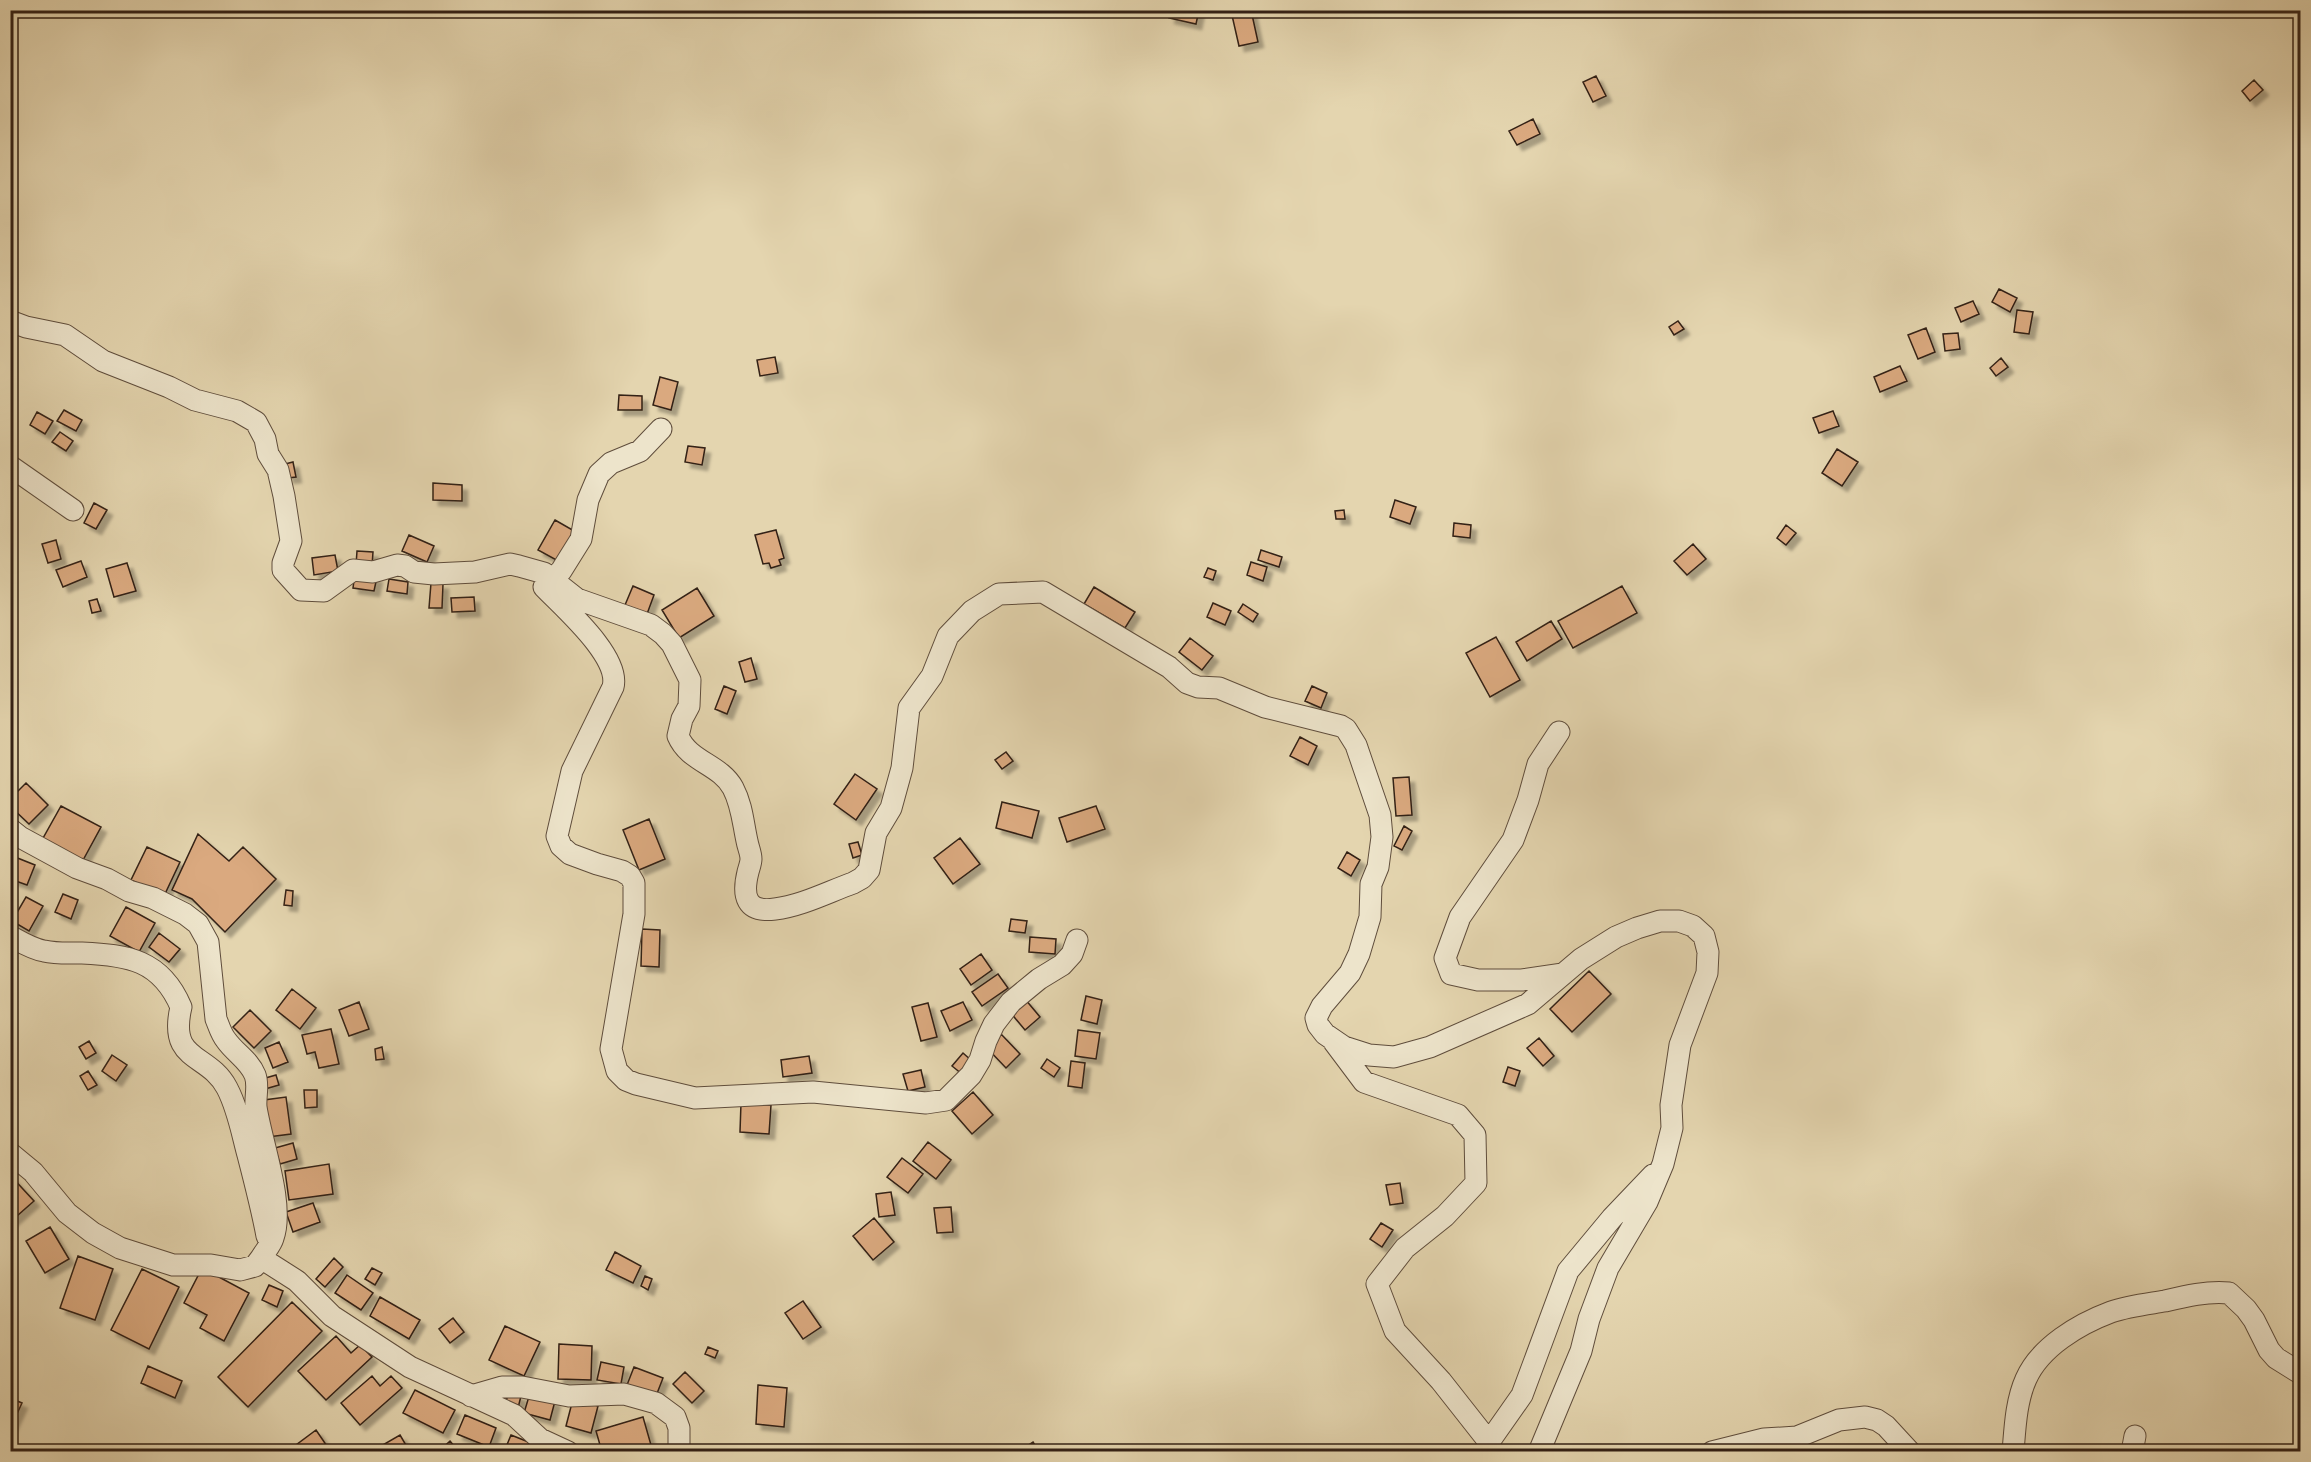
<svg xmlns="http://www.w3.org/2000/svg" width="2311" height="1462" font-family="'Old Standard TT',serif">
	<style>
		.building { fill: #daa97f; stroke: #332015; stroke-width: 1.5; filter: url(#shadow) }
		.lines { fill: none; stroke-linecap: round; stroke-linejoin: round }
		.street-casing { stroke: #5f4d3c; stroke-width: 23 }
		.street { stroke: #ede4cb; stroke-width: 21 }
	</style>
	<defs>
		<filter id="shadow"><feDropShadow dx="5.5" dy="5.5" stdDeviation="1.5" flood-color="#0004"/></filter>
	</defs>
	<rect width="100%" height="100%" fill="#e4d5af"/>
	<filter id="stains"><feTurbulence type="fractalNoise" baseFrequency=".00333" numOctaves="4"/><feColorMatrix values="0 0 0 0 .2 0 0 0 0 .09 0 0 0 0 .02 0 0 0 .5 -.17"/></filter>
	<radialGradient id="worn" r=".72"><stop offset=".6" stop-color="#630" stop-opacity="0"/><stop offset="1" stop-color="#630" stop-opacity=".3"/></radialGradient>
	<!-- building -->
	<path class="building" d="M 1171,10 L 1199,10 L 1196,24 L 1169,18 Z
		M 1251,10 L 1258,42 L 1239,46 L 1231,11 Z
		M 1596,76 L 1606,96 L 1593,102 L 1583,82 Z
		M 2254,80 L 2263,90 L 2250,101 L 2242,91 Z
		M 1533,119 L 1540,134 L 1517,145 L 1509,131 Z
		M 1999,289 L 2017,298 L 2010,312 L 1992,302 Z
		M 1973,301 L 1979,314 L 1961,322 L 1955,308 Z
		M 2017,310 L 2033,312 L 2029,334 L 2014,332 Z
		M 1678,321 L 1684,329 L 1674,335 L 1669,327 Z
		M 1926,328 L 1935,352 L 1918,359 L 1908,335 Z
		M 1958,333 L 1960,349 L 1945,351 L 1943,334 Z
		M 775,357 L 778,373 L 760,376 L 757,360 Z
		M 2001,358 L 2008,367 L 1996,376 L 1990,368 Z
		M 1900,366 L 1907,381 L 1880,392 L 1874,377 Z
		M 660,377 L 678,382 L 671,410 L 653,405 Z
		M 619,395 L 642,396 L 642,410 L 618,410 Z
		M 64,410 L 82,420 L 76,431 L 57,421 Z
		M 1833,411 L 1839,426 L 1819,433 L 1813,418 Z
		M 37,412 L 53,421 L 45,434 L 30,425 Z
		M 60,432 L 73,441 L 66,451 L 52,442 Z
		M 688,446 L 705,448 L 702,465 L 685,462 Z
		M 1837,449 L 1858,462 L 1842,486 L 1822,473 Z
		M 293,462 L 296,477 L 288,478 L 285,464 Z
		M 433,483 L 462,485 L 462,501 L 433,500 Z
		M 1395,500 L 1416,507 L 1410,524 L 1390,517 Z
		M 94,503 L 107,510 L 96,529 L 84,523 Z
		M 1344,510 L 1345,519 L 1336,519 L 1335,511 Z
		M 555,520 L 576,532 L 560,562 L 538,550 Z
		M 1454,523 L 1471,525 L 1470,538 L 1453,536 Z
		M 1786,525 L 1796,533 L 1786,545 L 1777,538 Z
		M 776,530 L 784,558 L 779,560 L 781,565 L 771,568 L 769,563 L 763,564 L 755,535 Z
		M 409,535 L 434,546 L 427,562 L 402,551 Z
		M 56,540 L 61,559 L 48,563 L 42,544 Z
		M 1693,544 L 1706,559 L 1687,575 L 1674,561 Z
		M 1261,550 L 1282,557 L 1279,567 L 1258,560 Z
		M 357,551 L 373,552 L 372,566 L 356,565 Z
		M 335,555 L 338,571 L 314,575 L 312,558 Z
		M 81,561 L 87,577 L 63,587 L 56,570 Z
		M 1251,562 L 1267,567 L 1263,581 L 1247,575 Z
		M 127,563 L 136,591 L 114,597 L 106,569 Z
		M 1208,568 L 1216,571 L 1213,580 L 1204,577 Z
		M 355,573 L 377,577 L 374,591 L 353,588 Z
		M 389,579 L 408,582 L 407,594 L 387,591 Z
		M 431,583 L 443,584 L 442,608 L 429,608 Z
		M 633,586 L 654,595 L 647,614 L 625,605 Z
		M 1622,586 L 1637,613 L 1573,648 L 1558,621 Z
		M 1094,587 L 1135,612 L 1125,628 L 1084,604 Z
		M 697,588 L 714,616 L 679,638 L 662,610 Z
		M 474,597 L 475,611 L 452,612 L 451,598 Z
		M 97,599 L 101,611 L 92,613 L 89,601 Z
		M 1213,603 L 1231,611 L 1225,625 L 1207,617 Z
		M 1243,604 L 1258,614 L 1253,622 L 1238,612 Z
		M 1551,621 L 1562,639 L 1527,661 L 1516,642 Z
		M 1496,637 L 1520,680 L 1490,697 L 1466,653 Z
		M 1190,638 L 1213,656 L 1202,670 L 1179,652 Z
		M 751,658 L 757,679 L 745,682 L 739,662 Z
		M 724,686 L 736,691 L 727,714 L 715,709 Z
		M 1312,686 L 1327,693 L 1321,708 L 1305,701 Z
		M 1300,737 L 1317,746 L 1308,765 L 1290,756 Z
		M 1006,752 L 1013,761 L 1002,769 L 995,760 Z
		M 855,774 L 877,789 L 856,820 L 834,804 Z
		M 1409,777 L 1412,815 L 1396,816 L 1393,778 Z
		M 26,783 L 48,805 L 29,824 L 10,806 L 10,799 Z
		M 1002,802 L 1039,811 L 1032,838 L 996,828 Z
		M 61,806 L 101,827 L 82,862 L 42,840 Z
		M 1096,806 L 1105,829 L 1067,842 L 1059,818 Z
		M 649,819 L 665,859 L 639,870 L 623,830 Z
		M 1404,826 L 1412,831 L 1402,850 L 1394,846 Z
		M 198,834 L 229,861 L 243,847 L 276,879 L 225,932 L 192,899 L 172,890 Z
		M 960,838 L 980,864 L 953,884 L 934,858 Z
		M 858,842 L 862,855 L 853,858 L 849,844 Z
		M 147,847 L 180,862 L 164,896 L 131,880 Z
		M 1347,852 L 1360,860 L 1351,876 L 1338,868 Z
		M 10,855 L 35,865 L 27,885 L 10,879 Z
		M 286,890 L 293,891 L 292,906 L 284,905 Z
		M 63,894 L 78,900 L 71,919 L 55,912 Z
		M 26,897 L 43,906 L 29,931 L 12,921 Z
		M 126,907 L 155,923 L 139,952 L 110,936 Z
		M 1011,919 L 1027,921 L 1025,933 L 1009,931 Z
		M 642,929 L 660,930 L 659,967 L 641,966 Z
		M 159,933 L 180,949 L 169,962 L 149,947 Z
		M 1030,937 L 1056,939 L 1055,954 L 1029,952 Z
		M 981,954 L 992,970 L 971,985 L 960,969 Z
		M 1589,971 L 1611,994 L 1572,1032 L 1550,1009 Z
		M 998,974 L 1008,988 L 982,1006 L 972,992 Z
		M 292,989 L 316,1008 L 300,1029 L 276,1010 Z
		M 1086,996 L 1102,1000 L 1097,1024 L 1081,1020 Z
		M 1025,999 L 1040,1017 L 1025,1030 L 1010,1012 Z
		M 359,1002 L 369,1029 L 349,1036 L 339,1010 Z
		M 963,1002 L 972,1020 L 950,1031 L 941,1011 Z
		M 928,1003 L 937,1037 L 921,1041 L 912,1007 Z
		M 250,1010 L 271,1031 L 254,1048 L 233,1027 Z
		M 331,1029 L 339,1064 L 319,1068 L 315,1052 L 307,1054 L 302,1035 Z
		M 1078,1030 L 1100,1033 L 1096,1059 L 1075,1056 Z
		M 1001,1034 L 1020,1054 L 1006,1068 L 987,1048 Z
		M 1539,1038 L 1554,1056 L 1543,1066 L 1527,1048 Z
		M 89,1041 L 96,1053 L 86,1059 L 79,1047 Z
		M 279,1042 L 288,1062 L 273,1068 L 265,1048 Z
		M 382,1047 L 384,1059 L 376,1060 L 375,1049 Z
		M 963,1053 L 972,1061 L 962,1074 L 952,1066 Z
		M 112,1055 L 127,1065 L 116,1081 L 102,1071 Z
		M 809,1056 L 812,1073 L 783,1077 L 781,1060 Z
		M 1047,1059 L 1060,1068 L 1054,1077 L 1041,1068 Z
		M 1071,1061 L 1085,1063 L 1082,1088 L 1068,1086 Z
		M 1508,1067 L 1520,1071 L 1515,1086 L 1503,1082 Z
		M 921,1070 L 925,1087 L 908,1091 L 903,1074 Z
		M 88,1071 L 97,1085 L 88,1090 L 80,1076 Z
		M 276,1075 L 279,1085 L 265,1089 L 262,1079 Z
		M 304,1090 L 317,1090 L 317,1107 L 305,1108 Z
		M 973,1092 L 993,1115 L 972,1134 L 952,1111 Z
		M 286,1097 L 291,1134 L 268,1137 L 264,1100 Z
		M 741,1103 L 771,1105 L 769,1134 L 740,1132 Z
		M 928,1142 L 951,1160 L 936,1179 L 913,1161 Z
		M 293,1143 L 297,1159 L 280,1164 L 275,1148 Z
		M 902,1158 L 923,1174 L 908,1193 L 887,1177 Z
		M 329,1164 L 333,1194 L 289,1200 L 285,1171 Z
		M 10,1175 L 34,1201 L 10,1222 Z
		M 1400,1183 L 1403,1203 L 1390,1205 L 1386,1185 Z
		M 891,1192 L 895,1215 L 879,1217 L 876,1194 Z
		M 313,1203 L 320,1222 L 293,1232 L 286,1212 Z
		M 951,1207 L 953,1232 L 937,1233 L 934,1208 Z
		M 874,1218 L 894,1242 L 873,1260 L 853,1236 Z
		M 1381,1223 L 1393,1230 L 1382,1247 L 1370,1239 Z
		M 50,1227 L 69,1259 L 45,1273 L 26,1241 Z
		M 615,1252 L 641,1266 L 633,1283 L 606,1270 Z
		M 78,1256 L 113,1269 L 95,1320 L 60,1308 Z
		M 334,1258 L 343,1267 L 325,1287 L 316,1279 Z
		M 202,1268 L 249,1293 L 224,1341 L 200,1328 L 207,1315 L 184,1303 Z
		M 372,1268 L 382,1273 L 375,1285 L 365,1279 Z
		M 142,1269 L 179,1287 L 149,1349 L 111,1330 Z
		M 347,1275 L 373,1293 L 361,1310 L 335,1293 Z
		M 645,1276 L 652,1279 L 648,1290 L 641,1286 Z
		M 269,1285 L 283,1291 L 277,1307 L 262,1300 Z
		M 380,1297 L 420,1320 L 409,1339 L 370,1316 Z
		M 803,1301 L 821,1327 L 803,1339 L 785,1313 Z
		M 292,1302 L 322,1331 L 248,1407 L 218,1377 Z
		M 453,1318 L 464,1332 L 450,1343 L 439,1329 Z
		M 505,1326 L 540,1342 L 524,1376 L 489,1360 Z
		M 336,1336 L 351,1353 L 360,1345 L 372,1357 L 326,1400 L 298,1371 Z
		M 559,1344 L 592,1346 L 591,1380 L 558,1379 Z
		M 708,1347 L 718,1351 L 715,1358 L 705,1354 Z
		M 601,1362 L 624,1367 L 621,1384 L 597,1380 Z
		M 148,1366 L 182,1381 L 175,1398 L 141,1383 Z
		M 634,1367 L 663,1378 L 656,1396 L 627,1385 Z
		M 685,1372 L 704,1391 L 692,1403 L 673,1384 Z
		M 372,1376 L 380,1386 L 391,1376 L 402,1388 L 360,1425 L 341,1403 Z
		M 758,1385 L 787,1388 L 784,1427 L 756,1424 Z
		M 415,1390 L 455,1410 L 443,1433 L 403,1413 Z
		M 509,1392 L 521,1396 L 518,1408 L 505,1404 Z
		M 530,1393 L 555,1401 L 550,1420 L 524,1413 Z
		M 10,1398 L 22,1403 L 10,1429 Z
		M 573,1399 L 598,1406 L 591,1433 L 566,1426 Z
		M 465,1415 L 496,1428 L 489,1447 L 457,1434 Z
		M 643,1417 L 653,1452 L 602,1452 L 596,1431 Z
		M 316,1430 L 331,1452 L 295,1452 L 292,1448 Z
		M 400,1435 L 410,1452 L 375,1452 L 374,1450 Z
		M 511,1435 L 536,1445 L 533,1452 L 504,1452 Z
		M 450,1441 L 459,1452 L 438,1452 Z
		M 1033,1442 L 1039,1452 L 1018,1452 Z"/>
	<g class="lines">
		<defs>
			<path id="street" d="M 10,321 L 26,327 L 65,335 L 103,361 L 169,387 L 195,400 L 237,411 L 256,422 L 265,439 L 268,454 L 278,470 L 284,496 L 291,541 L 283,563 L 283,570 L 301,590 L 324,591 L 353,570 L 373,572 L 397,565 L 405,566 L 414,572 L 434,574 L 475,572 L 510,564 L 519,566 L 544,573 L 577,599 L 651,625 L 663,634 L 672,644 L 690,680 L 689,706 L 682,719 L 678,736 C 689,762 720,764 733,788 C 742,805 743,823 747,841 C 748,847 751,853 751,859 C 751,863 749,868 748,872 C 742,896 746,913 775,909 C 801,906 828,892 853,883 L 862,878 L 869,870 L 876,833 L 891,808 L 902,768 L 909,708 L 932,676 L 948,636 L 972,611 L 999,594 L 1043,592 L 1169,667 L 1187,683 L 1198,687 L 1219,688 L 1265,707 L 1341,726 L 1346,729 L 1356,745 L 1380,815 L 1382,837 L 1378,867 L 1371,884 L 1370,917 L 1359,954 L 1350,973 L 1322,1006 L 1316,1018 L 1318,1025 L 1325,1034 L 1344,1047 L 1369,1055 L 1394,1057 L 1430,1047 L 1528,1004 L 1581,959 L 1616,937 L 1637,928 L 1660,921 L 1679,921 L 1693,926 L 1704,936 L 1708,952 L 1707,973 L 1680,1045 L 1671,1105 L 1672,1128 L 1663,1164 L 1647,1202 L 1608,1268 L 1589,1319 L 1581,1351 L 1539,1452
				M 10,466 L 73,510
				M 553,578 L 561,571 L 581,539 L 588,500 L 599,474 L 611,463 L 640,451 L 661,429
				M 544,587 C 564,608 621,657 613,687 L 572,771 L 557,836 L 561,846 L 570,854 L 597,864 L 622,871 L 630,876 L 634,883 L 634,914 L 611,1049 L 617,1071 L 626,1080 L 636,1084 L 695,1098 L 813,1092 L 926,1103 L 946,1100 L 971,1075 L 980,1060 L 986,1041 L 994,1024 L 1011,1002 L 1039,979 L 1062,965 L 1072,954 L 1077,940
				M 1559,732 L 1538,764 L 1528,800 L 1513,840 L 1460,917 L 1445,958 L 1451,974 L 1478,980 L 1522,980 L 1563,974
				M 10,829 L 20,837 L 77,868 L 107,879 L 129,891 L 153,898 L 185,914 L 198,924 L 208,942 L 216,1019 C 219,1026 221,1034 226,1040 C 235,1053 249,1060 255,1075 C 259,1085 255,1097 256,1107 C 261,1141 285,1205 273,1238 C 271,1245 265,1251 261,1258 L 297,1281 L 332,1316 L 410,1367 L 514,1415 L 540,1439 L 568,1452
				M 10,936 C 21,942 32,949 44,951 C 57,954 69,953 82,953 C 128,955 161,960 181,1007 C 168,1063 208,1052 227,1088 C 238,1109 242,1133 248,1155 C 255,1182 262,1209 267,1236
				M 1334,1042 L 1364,1082 L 1458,1115 L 1475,1135 L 1476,1183 L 1445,1216 L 1405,1248 L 1377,1284 L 1395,1331 L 1441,1381 L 1489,1442 L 1487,1452
				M 10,1153 L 33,1172 L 67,1213 L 93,1233 L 120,1248 L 173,1265 L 211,1265 L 240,1270 L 255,1266 L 261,1258
				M 471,1396 L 502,1387 L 522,1387 L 569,1396 L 624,1394 L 656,1403 L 675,1417 L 679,1428 L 679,1452
				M 1489,1442 L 1522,1395 L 1568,1271 L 1612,1218 L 1653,1175
				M 1712,1452 L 1764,1439 L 1797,1437 L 1839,1420 L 1865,1417 L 1877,1420 L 1886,1426 L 1910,1452
				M 2013,1452 C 2015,1428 2016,1401 2026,1379 C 2040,1347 2079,1324 2111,1312 C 2128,1306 2147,1304 2165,1301 C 2186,1296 2207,1291 2229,1293 L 2246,1309 L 2254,1320 L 2269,1350 L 2276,1358 L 2300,1373
				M 2132,1452 L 2135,1436"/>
		</defs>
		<!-- street casing -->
		<use href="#street" class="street-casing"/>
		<!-- street -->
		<use href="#street" class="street"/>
	</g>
	<!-- margin -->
	<rect width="2311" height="1462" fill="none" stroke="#e4d5af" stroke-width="36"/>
	<rect x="12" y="12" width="2287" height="1438" fill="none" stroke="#332015" stroke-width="3"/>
	<rect x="18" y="18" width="2275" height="1426" fill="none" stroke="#332015" stroke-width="1.5"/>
	<rect width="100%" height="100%" filter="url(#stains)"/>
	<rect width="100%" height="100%" fill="url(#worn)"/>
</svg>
